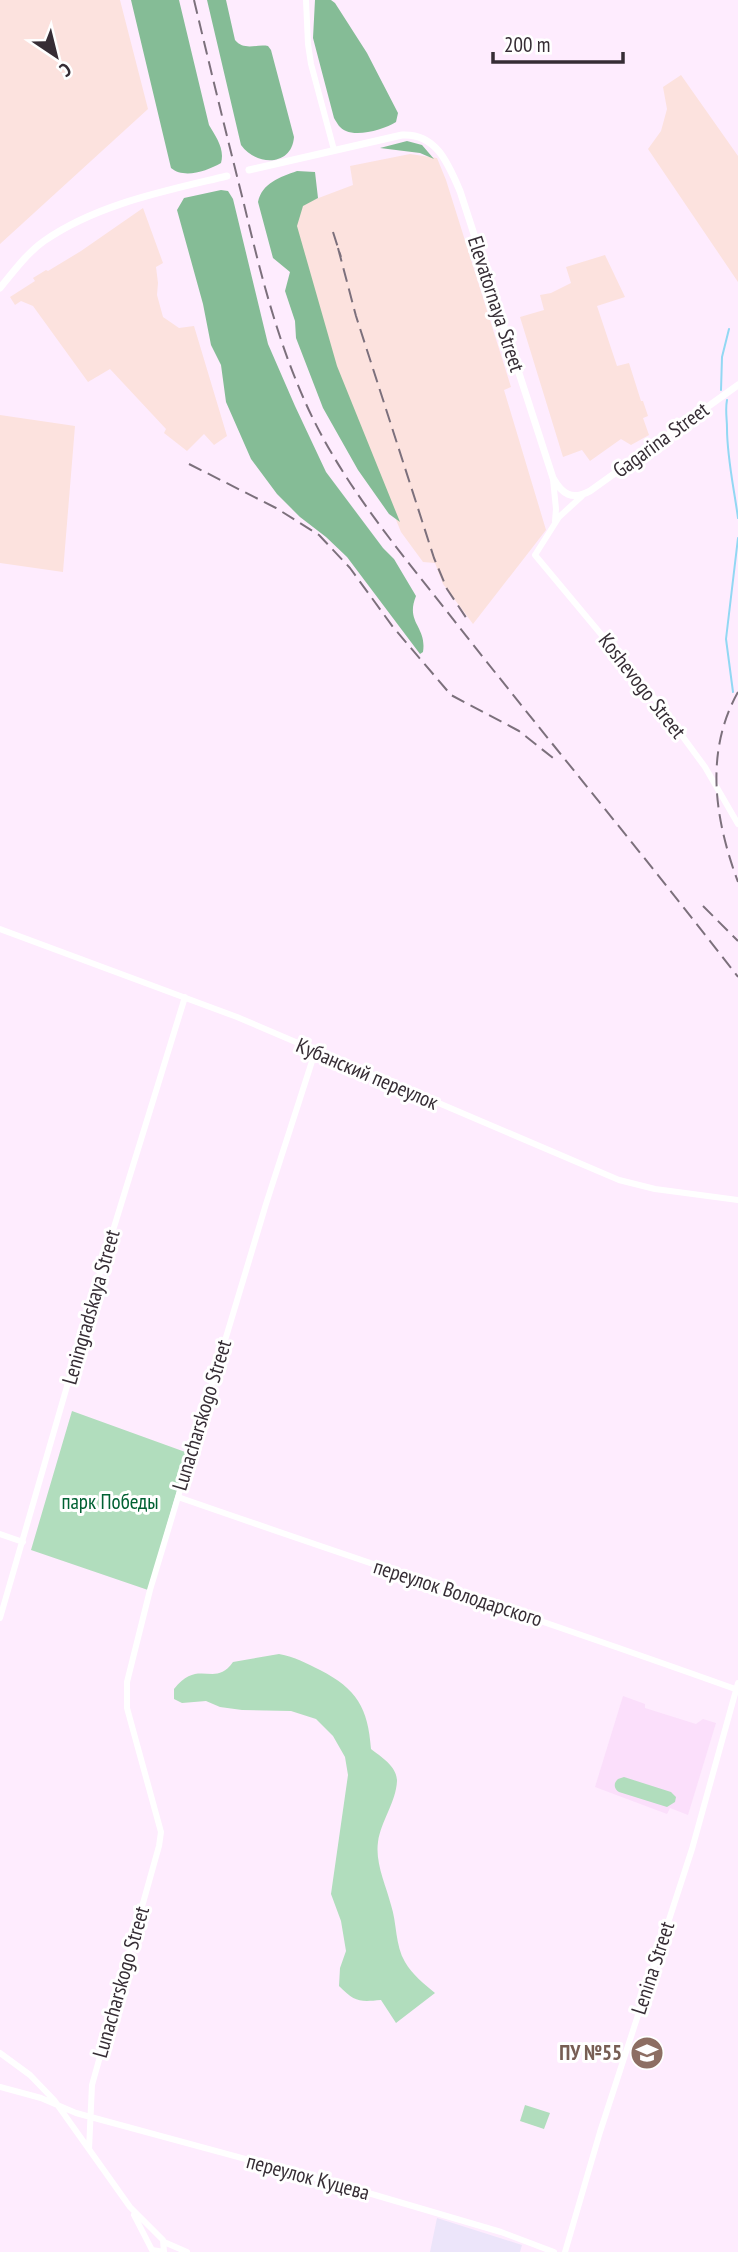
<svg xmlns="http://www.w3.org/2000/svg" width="738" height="2252" font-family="'PT Sans Narrow',sans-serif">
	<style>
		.commercial { fill: #ece5fa }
		.industrial { fill: #fce2de }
		.built { fill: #fbdffb }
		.green { fill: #b1ddbd }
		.forest { fill: #85bc96 }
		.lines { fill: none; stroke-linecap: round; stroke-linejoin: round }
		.stream { stroke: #92d8f3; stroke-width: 2 }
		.secondary { stroke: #fff; stroke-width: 6 }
		.primary { stroke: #fff; stroke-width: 7 }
		.rail { stroke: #7c707c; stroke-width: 2; stroke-dasharray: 14 7; stroke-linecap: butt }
		.labels { text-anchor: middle; stroke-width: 6; stroke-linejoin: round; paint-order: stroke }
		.street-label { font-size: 21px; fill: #362d35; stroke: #fff }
		.park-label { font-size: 21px; fill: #006133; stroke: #fff }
		.education-label { font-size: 21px; font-weight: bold; fill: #785e54; stroke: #fff; text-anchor: end }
	</style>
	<rect width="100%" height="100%" fill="#feecfe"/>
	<!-- commercial -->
	<path class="commercial" d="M 437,2218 L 522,2245 L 520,2252 L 430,2252 Z"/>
	<!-- industrial -->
	<path class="industrial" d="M 0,0 L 120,0 L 148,109 L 0,244 Z
		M 681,75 L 738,156 L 738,282 L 648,149 L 661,131 L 667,109 L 663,87 Z
		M 410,154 L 437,158 L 446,180 L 511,387 L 504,390 L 546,530 L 473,624 L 443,584 L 435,563 L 423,562 L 401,532 L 344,392 L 291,228 L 300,205 L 353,185 L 350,166 Z
		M 143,208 L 163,263 L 156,267 L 158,283 L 157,295 L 163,317 L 179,328 L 194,326 L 227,436 L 214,445 L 204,434 L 187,451 L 164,433 L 166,429 L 110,369 L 88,382 L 33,306 L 21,301 L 15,305 L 10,297 L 35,281 L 33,278 L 46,270 L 48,271 L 81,251 Z
		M 605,255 L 625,297 L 597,306 L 617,366 L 629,363 L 641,401 L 643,401 L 648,416 L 643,418 L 649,435 L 631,445 L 621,439 L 590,461 L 582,450 L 563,457 L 520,317 L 544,310 L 540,295 L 551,293 L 571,283 L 566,267 Z
		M 0,415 L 75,426 L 63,572 L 0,563 Z"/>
	<!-- built -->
	<path class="built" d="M 623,1696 L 645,1704 L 645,1708 L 696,1724 L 703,1719 L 716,1723 L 688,1815 L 670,1808 L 667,1814 L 595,1787 Z"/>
	<!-- green -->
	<path class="green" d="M 72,1411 L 188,1453 L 148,1590 L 31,1550 Z
		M 279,1654 C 295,1657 306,1663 320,1670 C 357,1689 368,1708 371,1749 C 381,1757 397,1766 397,1781 C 396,1802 381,1821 378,1842 C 375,1863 386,1885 391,1905 C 397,1923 395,1945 405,1962 C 412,1974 424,1984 435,1993 L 396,2023 L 381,2000 C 359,2002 355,2002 339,1986 L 340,1968 L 346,1951 L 341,1921 L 331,1894 L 348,1775 L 345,1757 L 333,1736 L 316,1719 L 291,1711 L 242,1710 L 220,1707 L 206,1701 L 182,1703 L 174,1699 L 174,1689 C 199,1657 214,1689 233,1662 Z
		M 624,1777 L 671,1792 L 676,1797 L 675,1802 L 667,1807 L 619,1792 C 614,1789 613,1783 618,1779 Z
		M 525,2105 L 550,2113 L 544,2129 L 520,2121 Z"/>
	<!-- forest -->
	<path class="forest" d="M 131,0 L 179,0 L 209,125 C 216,137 225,149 221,163 C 207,171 184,179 171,168 Z
		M 207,0 L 226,0 L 235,40 C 244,51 256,44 268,46 L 271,50 L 294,137 C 292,166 257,167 241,145 Z
		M 315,0 L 331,0 L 335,3 L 367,53 L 398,113 L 396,122 C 385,129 359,137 346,131 C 340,129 337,123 334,118 L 313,38 Z
		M 407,141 L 422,145 L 434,159 L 420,153 L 380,148 Z
		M 297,171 L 315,172 L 318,198 L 303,206 L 297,226 L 337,366 L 400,522 L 389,514 L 358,470 L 323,408 L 296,338 L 295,321 L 285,291 L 290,272 L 273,258 L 258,202 C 262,183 280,177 297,171 Z
		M 221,190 L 228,191 L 233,199 L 268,344 L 295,406 L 326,472 L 383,548 L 394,559 L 416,596 C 405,623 427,626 423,652 L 420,654 L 347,557 L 326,537 L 300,517 L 277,494 L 251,459 L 226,402 L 221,365 L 211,345 L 203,304 L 177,210 L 184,198 Z"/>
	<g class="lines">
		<!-- stream -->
		<path class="stream" d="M 721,390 L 722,357 L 729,329
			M 727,400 C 725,410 727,418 727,428 C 727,458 734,488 738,518
			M 733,692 L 726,639 L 738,538"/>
		<!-- secondary -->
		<path class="secondary" d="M 306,0 L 308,44 L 311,64 L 334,150
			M 553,479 L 556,509 L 555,521
			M 582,496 L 559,517 L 535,555 L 655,699 L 705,767 L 738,824
			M 0,929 L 237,1017 L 619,1180 L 655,1189 L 738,1200
			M 178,1497 C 364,1562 552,1623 738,1690
			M 0,1534 L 23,1542
			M 0,1618 L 98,1279 L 185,997
			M 0,2053 L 30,2075 L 54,2100 L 130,2207 L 163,2240 L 164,2252
			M 0,2087 L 41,2098 L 76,2113 L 341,2185 L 501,2232 L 554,2252
			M 89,2149 L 92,2085 L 159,1846 L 161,1832 L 127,1708 L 127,1682 L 150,1590 L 178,1497 L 266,1204 L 315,1052
			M 134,2215 L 152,2250 L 164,2252
			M 164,2242 L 187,2252
			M 565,2252 L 600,2132 L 692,1849 L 738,1683"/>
		<!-- primary -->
		<path class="primary" d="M 249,170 L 402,135 C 436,133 448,163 460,191 L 553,478 C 562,494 572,501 590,491 L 738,385
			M 0,288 C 13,272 27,253 44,241 C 97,204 165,191 227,176"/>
		<!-- rail -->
		<path class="rail" d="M 194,0 C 210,67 226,133 243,200 C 259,267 275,333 303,397 C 340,483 403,555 460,628 C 552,745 647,859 738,977
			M 333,232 L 341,257
			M 338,248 L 356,316 L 434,558 L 447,589 L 469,622
			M 189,464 L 276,508 L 319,535 L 350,568 L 393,627 L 451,695 L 519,731 L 553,758
			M 738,692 C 704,753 715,820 738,882
			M 703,906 L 738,941"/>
	</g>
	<!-- icons -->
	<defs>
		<symbol id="university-disc" viewBox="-11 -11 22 22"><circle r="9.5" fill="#8d6e63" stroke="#fff"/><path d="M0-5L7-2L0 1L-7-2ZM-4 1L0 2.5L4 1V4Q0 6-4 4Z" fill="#fff"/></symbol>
	</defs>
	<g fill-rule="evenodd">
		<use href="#university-disc" x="628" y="2034" width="38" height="38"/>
	</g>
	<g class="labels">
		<!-- street labels -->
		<g class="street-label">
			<text transform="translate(496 304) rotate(72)" y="7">Elevatornaya Street</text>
			<text transform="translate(661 440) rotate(-36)" y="7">Gagarina Street</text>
			<text transform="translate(642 686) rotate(52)" y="7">Koshevogo Street</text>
			<text transform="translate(367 1074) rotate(23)" y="7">Кубанский переулок</text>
			<text transform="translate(91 1307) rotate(-74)" y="7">Leningradskaya Street</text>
			<text transform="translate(202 1415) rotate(-73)" y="7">Lunacharskogo Street</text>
			<text transform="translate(458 1593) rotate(18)" y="7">переулок Володарского</text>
			<text transform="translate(653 1968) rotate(-72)" y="7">Lenina Street</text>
			<text transform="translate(121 1982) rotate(-74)" y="7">Lunacharskogo Street</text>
			<text transform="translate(308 2177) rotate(15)" y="7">переулок Куцева</text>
		</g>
		<!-- park labels -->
		<g class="park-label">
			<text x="110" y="1509">парк Победы</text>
		</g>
		<!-- education labels -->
		<g class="education-label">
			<text x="622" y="2060">ПУ №55</text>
		</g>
	</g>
	<!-- north arrow -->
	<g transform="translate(56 56) rotate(145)" stroke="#ffffff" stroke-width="5" paint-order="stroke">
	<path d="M0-5L12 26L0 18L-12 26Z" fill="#362d35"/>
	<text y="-10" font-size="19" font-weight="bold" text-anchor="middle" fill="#362d35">С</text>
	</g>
	<!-- scale -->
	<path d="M493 52v10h130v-10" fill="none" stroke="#362d35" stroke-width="3.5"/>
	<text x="504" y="52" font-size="21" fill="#362d35" stroke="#ffffff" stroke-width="5" paint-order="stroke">200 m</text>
</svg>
